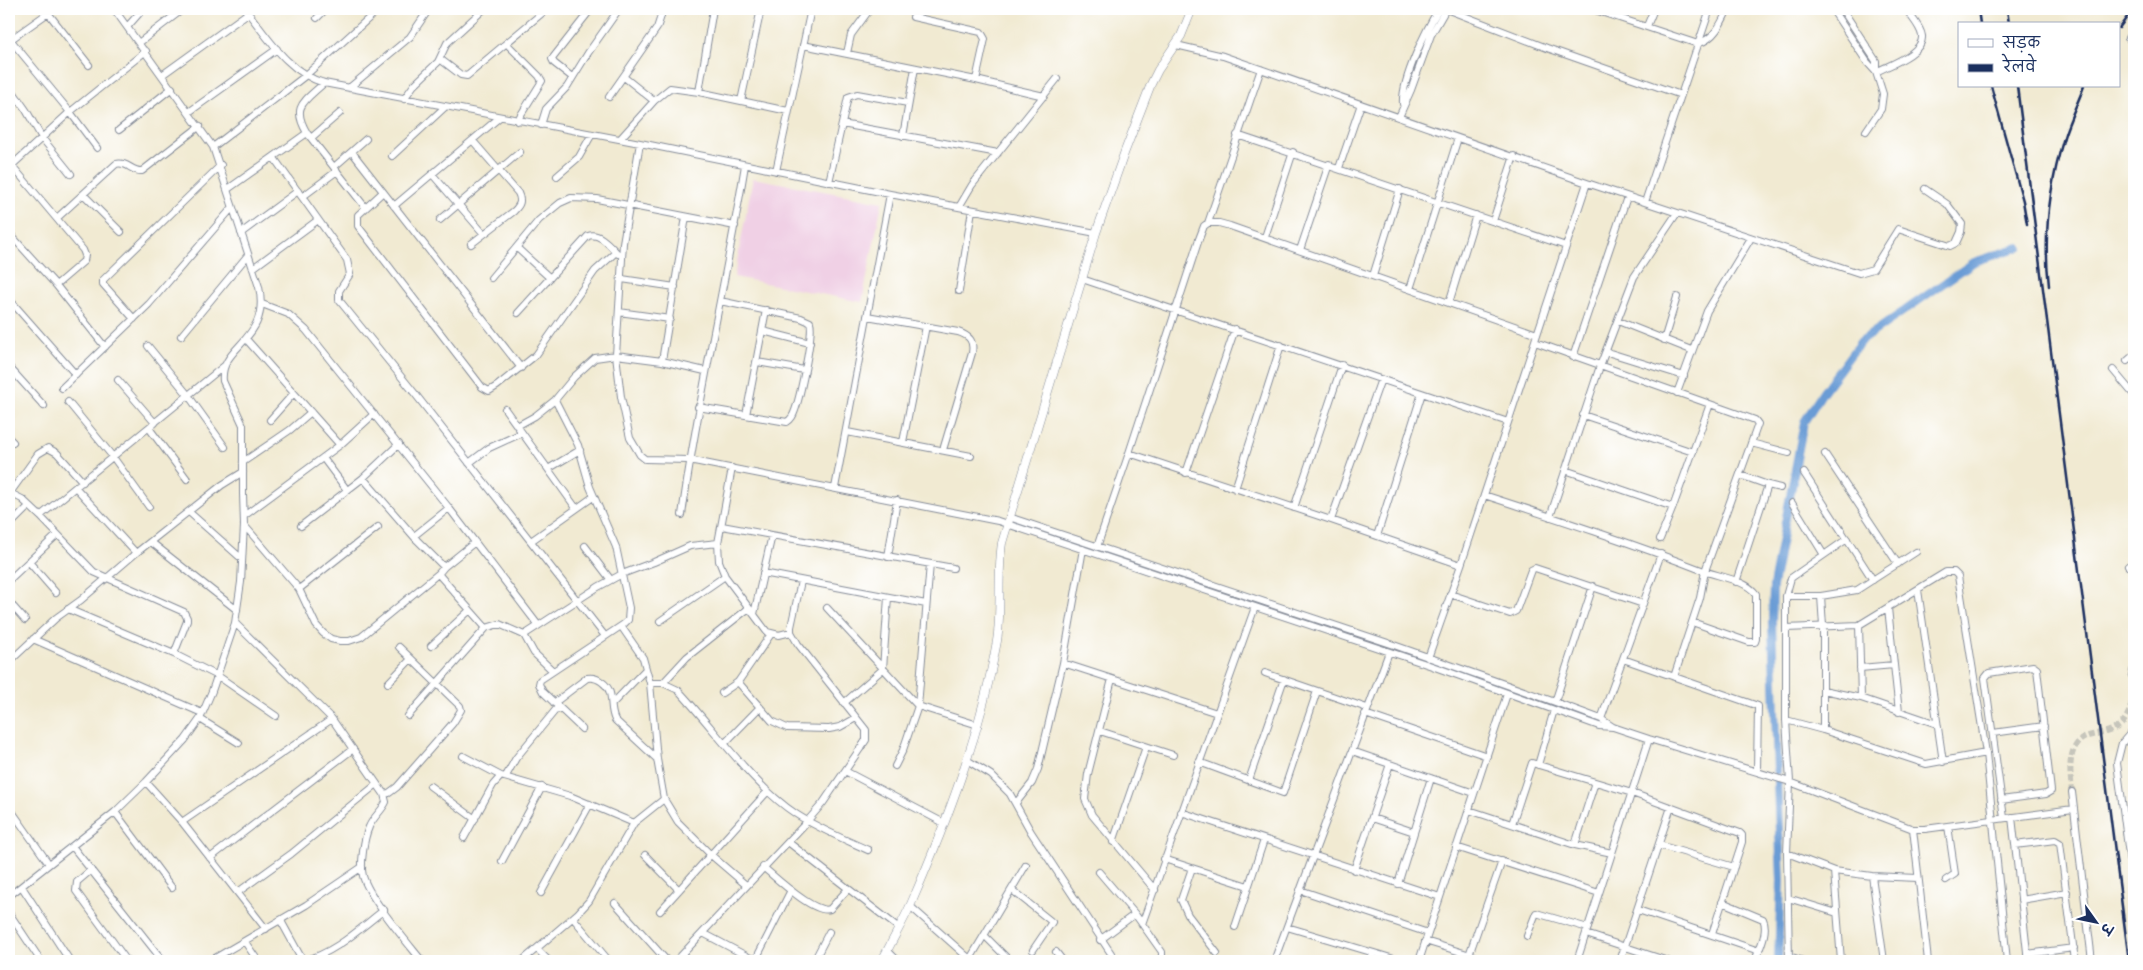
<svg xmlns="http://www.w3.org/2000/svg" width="2143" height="970" font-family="'Playpen Sans','Playpen Sans Deva',sans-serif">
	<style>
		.built { fill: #f0d0e5 }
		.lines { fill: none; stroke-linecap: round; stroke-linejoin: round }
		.canal { stroke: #6a9cd5; stroke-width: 8 }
		.minor-tunnel { stroke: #c6c5bb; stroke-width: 6; stroke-dasharray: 6 3; stroke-linecap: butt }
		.minor-casing { stroke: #868c98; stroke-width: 8 }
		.tertiary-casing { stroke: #868c98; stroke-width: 9 }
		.minor { stroke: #fff; stroke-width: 6 }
		.tertiary { stroke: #fff; stroke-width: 8 }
		.rail { stroke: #1b2f5e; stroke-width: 2.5 }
	</style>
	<rect width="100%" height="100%" fill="#fff"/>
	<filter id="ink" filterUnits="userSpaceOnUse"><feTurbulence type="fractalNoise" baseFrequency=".02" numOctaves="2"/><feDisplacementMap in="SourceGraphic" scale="10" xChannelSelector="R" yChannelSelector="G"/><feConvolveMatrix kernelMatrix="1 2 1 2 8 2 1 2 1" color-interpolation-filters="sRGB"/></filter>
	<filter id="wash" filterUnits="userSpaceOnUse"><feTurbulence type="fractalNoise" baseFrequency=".0096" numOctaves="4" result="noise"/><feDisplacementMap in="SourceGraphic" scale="20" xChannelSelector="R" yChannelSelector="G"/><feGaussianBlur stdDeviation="1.12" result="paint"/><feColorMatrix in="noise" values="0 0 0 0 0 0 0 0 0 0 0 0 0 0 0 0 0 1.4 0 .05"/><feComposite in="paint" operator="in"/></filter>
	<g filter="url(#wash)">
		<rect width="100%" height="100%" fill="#f1ead2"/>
		<!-- built -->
		<path class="built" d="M 753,178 L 882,202 L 862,302 L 734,277 Z"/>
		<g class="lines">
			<!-- canal -->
			<path class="canal" d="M 1777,771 L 1772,623 L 1773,586 L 1804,422 L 1823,392 L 1861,341 L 1974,262 L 2019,247
				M 1777,782 L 1781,881 L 1778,961"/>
		</g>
	</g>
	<g filter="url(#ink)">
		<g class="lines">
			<!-- minor-tunnel -->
			<path class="minor-tunnel" d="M 2072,792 C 2071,778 2068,762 2074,749 C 2085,723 2120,746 2131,706 C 2134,696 2132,685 2132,675"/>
			<defs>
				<path id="minor" d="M 45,9 L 89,65
					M 245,9 C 267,36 288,73 324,83 L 640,143 L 890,194 L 1096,233
					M 1446,9 L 1547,48 L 1681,95
					M 1592,9 L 1698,44 C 1715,38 1721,24 1728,9
					M 1832,9 L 1867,62 L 1876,72
					M 1842,9 L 1876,61 L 1876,72 L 1883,94 L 1881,109 L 1866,131
					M 913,17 L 981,32 L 985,39 L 976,80
					M 317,18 L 326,9
					M 128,26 L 143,9
					M 1647,26 L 1654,9
					M 9,38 L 70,112 L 97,148
					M 2128,38 L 2134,41
					M 10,40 L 48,13
					M 140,42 L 183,9
					M 507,44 L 539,76 L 542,81 L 517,121
					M 803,45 L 976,80 L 1044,96
					M 1176,45 L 1223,56 L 1587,183 L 1859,273 L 1873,269 L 1898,229 L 1950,246 L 1956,243 L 1961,232 L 1962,224 L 1947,204 L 1925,189
					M 847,53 L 851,35 L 870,9
					M 440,59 L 461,75 L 467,76 L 547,9
					M 1876,72 C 1889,65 1924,53 1922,36 C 1921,27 1911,17 1906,9
					M 162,75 L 248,13
					M 572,77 L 554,63 L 552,59 L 588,13
					M 624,77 L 654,101
					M 324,83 C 304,102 291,106 307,133 L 365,207
					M 9,86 L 26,110 L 42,138 L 71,174
					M 349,88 L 410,37 L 429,9
					M 699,92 L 713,9
					M 609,97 L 657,28 L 661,16 L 657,9
					M 404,99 L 414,85 L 438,62 L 447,43 L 484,9
					M 741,101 L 761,9
					M 1403,104 C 1401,81 1426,29 1439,9
					M 189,112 L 277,49
					M 1399,117 L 1411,90 L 1431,35 L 1446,9
					M 842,124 L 998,153
					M 541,125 L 546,109 L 567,87 L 588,53 L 619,9
					M 119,130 L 172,88
					M 1237,135 L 1566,246
					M 903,136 L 915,68
					M 311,138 L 340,113
					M 620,139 L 654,101 L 670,88 L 699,92 L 788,111
					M 640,143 L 623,243 L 616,355 L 621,397 L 630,438 L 640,455 L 645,459 L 689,460 L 998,521 L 1432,666 L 1599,726 L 1613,727
					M 213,147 L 305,76 L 379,9
					M 352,152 L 521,368
					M 392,156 L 445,107
					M 274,158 L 347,260 L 350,274 L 339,291 L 339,300 L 416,395 L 605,636
					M 9,162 L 83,250 L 85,255 L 84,261 L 56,285
					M 334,167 L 366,139
					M 9,168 L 70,112 L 146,51
					M 1339,168 L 1361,104
					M 776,171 L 811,9
					M 432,174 L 484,234
					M 557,176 L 579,157 L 592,134
					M 829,182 L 848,97 L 857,94 L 908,103
					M 228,189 L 307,133
					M 383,192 L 358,215 L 358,226 L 482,387 L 489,391 L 497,386 L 536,355 L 595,271 L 616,252
					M 84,195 L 121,232
					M 302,197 L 337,171
					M 1645,202 L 1710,9
					M 394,206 L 500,117
					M 959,207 L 972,185 L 1057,79
					M 57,218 L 116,164 C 127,161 132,172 142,171 L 200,126
					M 440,220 L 520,152
					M 1493,221 L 1514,156
					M 1208,223 L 1261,69
					M 9,233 L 56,285 L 105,347
					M 241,233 L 298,191
					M 1265,237 L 1293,152
					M 471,244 L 514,211 C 520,205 522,201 518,193 L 473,141
					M 517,248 L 550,278
					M 1300,250 L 1329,164
					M 253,268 L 318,220
					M 1373,276 L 1400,189
					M 491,278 L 539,220 L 560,203 L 571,198 L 597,199 L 735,226
					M 622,279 L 675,287
					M 1082,279 L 1508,422
					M 1410,289 L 1458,138
					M 959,291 L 972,210
					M 9,299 L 76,375
					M 1449,303 L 1476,215
					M 262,304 L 288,314 L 306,330 L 449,508 L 538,625
					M 619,312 L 670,319
					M 518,313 L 588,236 C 600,232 610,246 618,254
					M 867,316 L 958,332 C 970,336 974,341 972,353 L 943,450
					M 134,319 L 103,284 L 103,280 L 221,165
					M 1618,321 L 1691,350
					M 763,331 L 810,343
					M 181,336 L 248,255
					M 246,339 L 340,445
					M 1664,340 L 1677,297
					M 1535,342 L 1755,420 L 1758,424 L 1705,571 L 1700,598 L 1674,677
					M 148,346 L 188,395 L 225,447
					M 1607,352 L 1684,376
					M 1573,357 L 1627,197
					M 662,361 L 686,217
					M 2127,361 L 2134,355
					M 757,362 L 804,370
					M 9,367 L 44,406
					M 2113,370 L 2134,395
					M 118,380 L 155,423
					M 62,388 L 149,304 L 232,208
					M 1677,393 L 1707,311 L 1751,238
					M 555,400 L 578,445 L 590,487 L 616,547 L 629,608 L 628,620 L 624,624 L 540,680 L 539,684 L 543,692 L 582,729
					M 68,402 L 113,457 L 149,507
					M 698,407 L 787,422 C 790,420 790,420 792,417 C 799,406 814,332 810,322 L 801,318 L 720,301
					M 505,409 L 576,508
					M 746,415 L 766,310
					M 1583,415 L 1693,452
					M 270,420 L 294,393
					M 517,426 L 535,416 L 555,400 L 574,377 L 595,358 L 616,355 L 662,361 L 705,371
					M 149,428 L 187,479
					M 847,432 L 971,456
					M 9,438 L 13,442
					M 903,442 L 926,326
					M 1751,443 L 1789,453
					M 1129,453 L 1331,520 L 1461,565
					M 1825,454 L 1898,564
					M 323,458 L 347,490
					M 243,462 L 290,430 L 311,412
					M 469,463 L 489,448 L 522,433
					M 732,468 L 718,543 L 719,561 L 725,576 L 767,632 L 779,635 L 791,632
					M 548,469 L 580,450
					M 1565,470 L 1673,507 L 1710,404
					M 1186,473 L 1235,329
					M 1804,473 L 1873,580
					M 363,478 L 417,540 L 444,567
					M 83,482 L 57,453 L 48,448 L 38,454 L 10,493 L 22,499 L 40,516 L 94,572 L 184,612 L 187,618 L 187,621 L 174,654
					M 1768,485 L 1780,488
					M 76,488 L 136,553
					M 835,488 L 890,194
					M 1235,489 L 1281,345
					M 1484,495 C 1558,519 1632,543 1704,571 C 1720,577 1746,580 1756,594 L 1756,639 L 1755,642 L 1749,642 L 1692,622
					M 1792,503 L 1824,555
					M 1294,508 L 1342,365
					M 189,512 L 242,559
					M 682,515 C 698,398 726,282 745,165
					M 40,516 L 224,366
					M 244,516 L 340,445 L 374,414
					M 1009,517 L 1391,644 L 1555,702 L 1601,719 L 1613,727 L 1649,739 L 1790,782 L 1913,829 L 1925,829 L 2073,809
					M 1550,517 L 1600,366 L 1634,277 L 1677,213
					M 1331,520 L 1381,379
					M 244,525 L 299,589 L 316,625 L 323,633 L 331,639 L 340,641 L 349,641 L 361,637 L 439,573
					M 9,526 L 29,506
					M 301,526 L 363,478 L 399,444
					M 722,526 L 953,568
					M 414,536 L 449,508
					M 1377,536 L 1422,393
					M 1660,539 L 1673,507
					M 531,541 L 593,497
					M 151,542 L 237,610
					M 475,542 L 444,567 L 439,573 L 440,576 L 486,628 L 499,624 L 524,635 L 598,587 L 622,574 L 654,562 L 690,546 L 718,543
					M 585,546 L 611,580
					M 1097,547 L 1129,453 L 1199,239 L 1204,226 L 1208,223 L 1219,223 L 1230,226 L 1537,334
					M 888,557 L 897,500
					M 29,562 L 56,593
					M 2128,566 L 2134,562
					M 763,573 L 926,604
					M 9,580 L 57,535
					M 1736,582 L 1768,485 L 1740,475
					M 299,589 L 378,527
					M 1918,590 L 1943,762
					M 1450,594 L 1510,614 L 1516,611 L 1531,570 L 1535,568 L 1643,604
					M 1786,596 L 1791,578 L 1847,539
					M 1821,596 L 1823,626 L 1823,730
					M 9,602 L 25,620
					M 827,608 L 918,706 L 978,725
					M 1888,608 L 1899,712
					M 68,609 L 174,654 L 218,676 L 276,716
					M 754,614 L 772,535
					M 660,621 L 725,576
					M 235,623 L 332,719 L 384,794 L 386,802 C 382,811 373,817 369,827 C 364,838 360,865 363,876 C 369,898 407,942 422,961
					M 1859,625 L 1861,698
					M 621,626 L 643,658 L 650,683 L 657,759 L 664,799 L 678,822 L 711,855 L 746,885
					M 1786,628 L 1859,625 L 1946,572 L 1954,572 L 1958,576 L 1986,753 L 2007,961
					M 524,635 L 534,653 L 552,670
					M 33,639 L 202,713
					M 431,646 L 470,610
					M 1428,658 L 1461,565 L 1587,183
					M 1623,659 L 1758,706 L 1757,771
					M 9,662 L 56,618 L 81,600 L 136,553 L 222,485 L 243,472
					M 1063,663 L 1217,713
					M 1860,668 L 1894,665
					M 1265,673 L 1367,708
					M 2132,675 L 2134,668
					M 1112,679 L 1088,774 L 1085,799 L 1092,815 L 1155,890
					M 738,682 L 772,721 L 787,728 L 829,729 L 840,727 L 856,718
					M 388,683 L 411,659
					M 650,683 L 663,683 L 678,690 C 714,728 753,786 796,814 C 819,829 844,839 868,850
					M 663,683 L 687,657 L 749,608
					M 1823,690 L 1861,698 L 1937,724
					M 722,693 L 738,682 L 771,634
					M 1555,702 L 1593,586
					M 554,703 L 587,678 C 593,677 597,678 602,682 C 616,692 608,706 615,720 L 657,759
					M 844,703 L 883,669 L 888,597
					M 612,704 L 645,670
					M 1365,714 L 1487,756
					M 408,716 L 486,628
					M 200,719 L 239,743
					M 1601,719 L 1661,554
					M 1786,720 L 1823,730 L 1926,764 L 1986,753
					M 2134,729 L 2122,743 L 2117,763 L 2134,893
					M 1100,731 L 1173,755
					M 1993,733 L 2044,726
					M 725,743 L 760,707
					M 1352,751 L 1474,793
					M 463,756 L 501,776
					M 967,760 L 991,775 L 1010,794 L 1031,832 L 1116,961
					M 1199,762 L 1283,793 L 1317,691
					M 1538,765 L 1554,710
					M 895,766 L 903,750 L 918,706 L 930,564
					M 845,771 L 944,823
					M 506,776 L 516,758 L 558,707
					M 1249,780 L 1284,679
					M 146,782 L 182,822 L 266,929
					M 430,786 L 475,819
					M 2072,792 L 2092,961
					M 384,794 L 389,793 L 397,787 L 453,723 L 461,710 L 460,706 L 399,647
					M 2001,800 L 2046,794 L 2051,791 L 2037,669 L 2033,666 L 1989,673 L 1985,678 L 2004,818
					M 1016,803 L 1032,783 L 1038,769 L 1063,663 L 1083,549
					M 11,810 L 49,864
					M 1469,810 L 1575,845 L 1595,782
					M 115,812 L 172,888
					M 1181,812 L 1440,897
					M 2012,817 L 2028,961
					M 1372,818 L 1414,832
					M 182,822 L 332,719
					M 1512,824 L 1532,763 L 1632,793 L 1740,833 L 1742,835 L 1742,842 L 1712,934
					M 1913,829 L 1928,961
					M 464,838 L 493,785 L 501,776 L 570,796 L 634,823
					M 788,842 L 899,928
					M 1113,842 L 1146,747
					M 1575,845 L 1612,853
					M 1659,845 L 1734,867
					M 2015,845 L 2055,840 L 2060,843 L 2075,961
					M 72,846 L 163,961
					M 1456,847 L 1599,893
					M 1787,853 L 1834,871 L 1872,876 L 1918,878
					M 645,855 L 679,890
					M 210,858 L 353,749
					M 1164,859 L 1248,886
					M 502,861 L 542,787
					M 763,867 C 776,878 815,915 830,909 L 848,889
					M 1192,868 L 1181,900 L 1188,915 L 1217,953
					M 91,870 L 77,882 L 76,891 L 127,961
					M 1354,870 L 1390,764
					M 1834,871 L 1841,961
					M 1099,872 L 1135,914 L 1162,952 L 1162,956 L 1159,961
					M 1872,876 L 1884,961
					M 1946,880 L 1955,874 L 1948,826
					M 1398,884 L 1431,778
					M 22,887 L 70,961
					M 1012,890 L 1052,922 L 1033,950
					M 1300,890 L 1428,933
					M 238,892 L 291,854 L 377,784
					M 541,893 L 590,804
					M 9,896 L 115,812 L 146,782 L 185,740 L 200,719 L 212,691 L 235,623 L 241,582 L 244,525 L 243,494 L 243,425 L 223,381 C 219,345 271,341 259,287 L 213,147 L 114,9
					M 1788,898 L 1837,913
					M 2021,900 L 2067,892
					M 1722,902 L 1763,919 C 1769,931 1759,949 1755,961
					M 615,903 L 667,961
					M 910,906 L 972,961
					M 1638,910 L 1759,951
					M 660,911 L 768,791
					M 9,913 L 41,961
					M 573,918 L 609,961
					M 281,921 L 303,961
					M 1142,924 L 1255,607
					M 1235,927 L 1264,840
					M 1287,927 L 1401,961
					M 703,933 L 756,961
					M 1586,934 L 1668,961
					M 985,936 L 1010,961
					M 1527,936 L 1536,913 L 1588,928
					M 1100,940 L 1135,914
					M 1425,941 L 1490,961
					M 245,942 L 258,961
					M 537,949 L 549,961
					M 887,950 L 898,961
					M 1056,952 L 1063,961
					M 2027,954 L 2074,948
					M 1469,955 L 1502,861
					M 1789,956 L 1803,961
					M 970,959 L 1026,865
					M 210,961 L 306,905 L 362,867
					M 304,961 C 336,952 358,930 384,910
					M 522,961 L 578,913 L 589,901 L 634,823 L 664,799
					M 676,961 L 803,826 L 823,803 L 866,740 L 866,730 L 798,644 L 791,632 L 791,627 L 801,581
					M 755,961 L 791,890
					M 814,961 L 829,932
					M 1274,961 L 1389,652
					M 1371,961 L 1373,953
					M 1419,961 L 1507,694
					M 1577,961 L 1649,739
					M 1620,961 L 1671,807
					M 1789,961 L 1787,853 L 1790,782 L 1786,720 L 1786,596 L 1821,596 L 1857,590 L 1916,552"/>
				<path id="tertiary" d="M 882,961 C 891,942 902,924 911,904 C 948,819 981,732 997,641 C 1002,609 997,576 1002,543 L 1096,233 L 1125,151 L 1151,84 L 1158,70 L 1181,36 L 1192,9"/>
			</defs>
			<!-- minor casing -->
			<use href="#minor" class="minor-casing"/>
			<!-- tertiary casing -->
			<use href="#tertiary" class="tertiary-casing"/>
			<!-- minor -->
			<use href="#minor" class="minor"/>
			<!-- tertiary -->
			<use href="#tertiary" class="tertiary"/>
			<!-- rail -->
			<path class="rail" d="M 1978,9 L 1980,24
				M 2007,9 L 2009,24
				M 2119,28 L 2133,9
				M 1991,86 L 2023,201 L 2027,224
				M 2017,86 L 2129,961
				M 2049,286 C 2043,237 2050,184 2064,137 C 2069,120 2078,103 2084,86"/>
		</g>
	</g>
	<!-- margin -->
	<rect width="2143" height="970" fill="none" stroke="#fff" stroke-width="30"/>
	<!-- legend -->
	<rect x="1958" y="22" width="162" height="65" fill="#ffffff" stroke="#a4acbf"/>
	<rect x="1968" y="39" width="25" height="8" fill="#ffffff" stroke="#a4acbf"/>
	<text x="2003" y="48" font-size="15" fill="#1b2f5e">सड़क</text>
	<rect x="1968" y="64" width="25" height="8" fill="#1b2f5e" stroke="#a4acbf"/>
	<text x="2003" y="72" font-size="15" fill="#1b2f5e">रेलवे</text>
	<!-- north arrow -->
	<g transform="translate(2096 922) rotate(123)" stroke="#ffffff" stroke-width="4" paint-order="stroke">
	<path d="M0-4L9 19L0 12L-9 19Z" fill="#1b2f5e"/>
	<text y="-8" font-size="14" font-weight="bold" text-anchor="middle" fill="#1b2f5e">उ</text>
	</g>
</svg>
